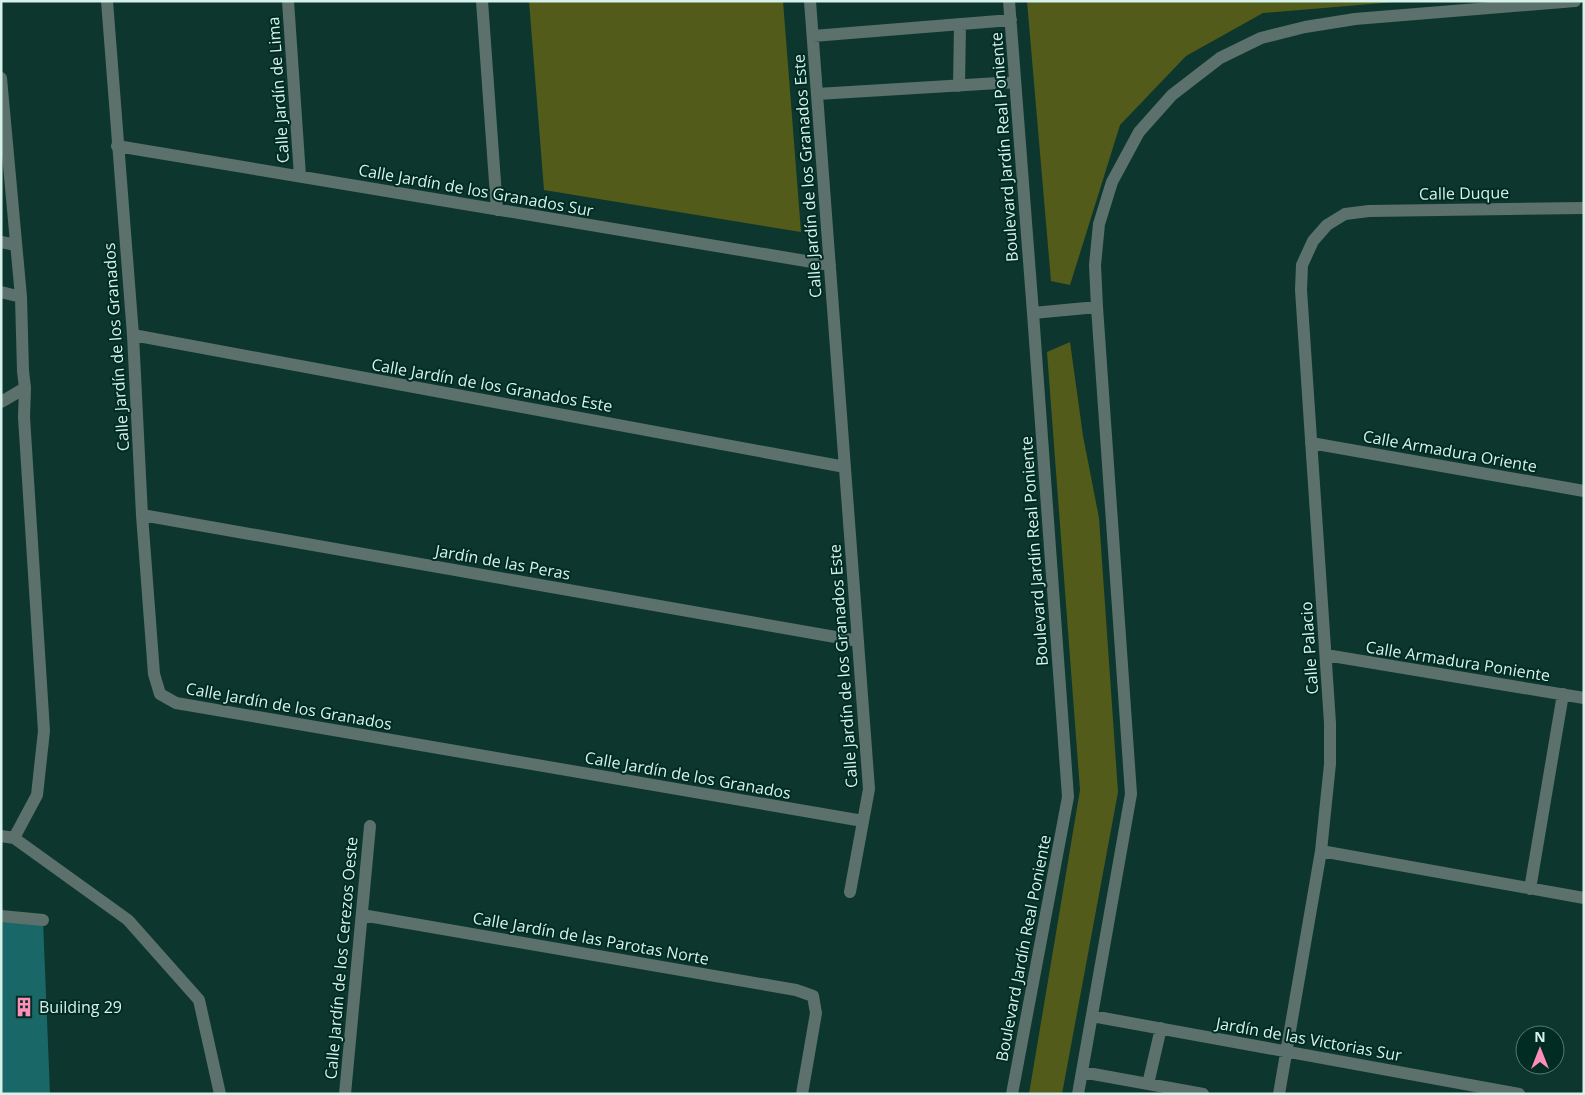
<svg xmlns="http://www.w3.org/2000/svg" width="1585" height="1095" font-family="'Open Sans',sans-serif">
	<style>
		.green { fill: #535b1b }
		.building { fill: #1a6767 }
		.lines { fill: none; stroke-linecap: round; stroke-linejoin: round }
		.minor { stroke: #5c716b; stroke-width: 12 }
		.labels { text-anchor: middle; stroke-width: 4; stroke-linejoin: round; paint-order: stroke }
		.street-label { font-size: 16px; fill: #d7f2ea; stroke: #012c24 }
		.poi-label { font-size: 16px; fill: #d7f2ea; stroke: #012c24; text-anchor: start }
	</style>
	<rect width="100%" height="100%" fill="#0d372e"/>
	<!-- green -->
	<path class="green" d="M 529,1 L 783,1 L 801,232 L 544,190 Z
		M 1027,1 L 1406,1 L 1263,13 L 1186,56 L 1120,125 L 1070,285 L 1051,281 Z
		M 1070,342 L 1083,436 L 1099,518 L 1118,792 L 1062,1094 L 1029,1094 L 1080,790 L 1047,352 Z"/>
	<!-- building -->
	<path class="building" d="M 1,916 L 43,920 L 50,1094 L 1,1094 Z"/>
	<g class="lines">
		<!-- minor -->
		<path class="minor" d="M 107,1 L 133,335 L 142,515 L 154,674 L 160,694 L 176,703 L 863,821
			M 288,1 L 300,176
			M 482,1 L 497,210
			M 810,1 L 869,789 L 850,892
			M 1009,1 L 1033,313 L 1068,797 L 1012,1094
			M 813,36 L 1011,20
			M 1,78 L 21,297 L 23,371 L 25,388 L 24,417 L 44,731 L 37,795 L 14,838
			M 959,86 L 960,24
			M 817,94 L 1015,82
			M 117,146 L 830,265
			M 1,242 L 16,245
			M 1,292 L 21,297
			M 1033,313 L 1097,307
			M 133,335 L 845,467
			M 1,402 L 25,388
			M 1311,443 L 1584,491
			M 142,515 L 858,641
			M 1326,655 L 1584,698
			M 1,836 L 14,838 L 128,920 L 199,1000 L 220,1094
			M 1321,851 L 1584,898
			M 1530,889 L 1563,694
			M 362,915 L 796,990 L 813,996 L 816,1013 L 802,1094
			M 1,916 L 43,920
			M 1092,1016 L 1519,1094
			M 1082,1072 L 1203,1094
			M 1148,1084 L 1161,1028
			M 345,1094 L 370,826
			M 1078,1094 L 1131,794 L 1097,307 L 1095,265 L 1099,224 L 1112,182 L 1139,132 L 1172,95 L 1220,58 L 1261,38 L 1305,27 L 1355,19 L 1575,1
			M 1279,1094 L 1321,851 L 1330,764 L 1330,723 L 1301,290 L 1302,265 L 1313,241 L 1327,225 L 1345,214 L 1369,211 L 1584,208"/>
	</g>
	<!-- icons -->
	<defs>
		<symbol id="building-bare" viewBox="-9 -9 18 18"><path d="M-4-6H4V6H1V3H-1V6H-4ZM-2.5-4.3h1.7v1.8h-1.7ZM.8-4.3h1.7v1.8H.8ZM-2.5-1h1.7V.8h-1.7ZM.8-1h1.7V.8H.8Z" fill="#ff8ebb" stroke="#012c24" stroke-width="2.5" paint-order="stroke"/></symbol>
	</defs>
	<g fill-rule="evenodd">
		<use href="#building-bare" x="10" y="993" width="28" height="28"/>
	</g>
	<g class="labels">
		<!-- street labels -->
		<g class="street-label">
			<text transform="translate(278 90) rotate(-94)" y="6">Calle Jardín de Lima</text>
			<text transform="translate(1004 147) rotate(-94)" y="6">Boulevard Jardín Real Poniente</text>
			<text transform="translate(807 176) rotate(-94)" y="6">Calle Jardín de los Granados Este</text>
			<text transform="translate(476 190) rotate(10)" y="6">Calle Jardín de los Granados Sur</text>
			<text transform="translate(1464 193) rotate(-1)" y="6">Calle Duque</text>
			<text transform="translate(116 347) rotate(-94)" y="6">Calle Jardín de los Granados</text>
			<text transform="translate(492 385) rotate(10)" y="6">Calle Jardín de los Granados Este</text>
			<text transform="translate(1450 451) rotate(10)" y="6">Calle Armadura Oriente</text>
			<text transform="translate(1034 551) rotate(-94)" y="6">Boulevard Jardín Real Poniente</text>
			<text transform="translate(503 562) rotate(10)" y="6">Jardín de las Peras</text>
			<text transform="translate(1309 648) rotate(-94)" y="6">Calle Palacio</text>
			<text transform="translate(1458 661) rotate(9)" y="6">Calle Armadura Poniente</text>
			<text transform="translate(843 666) rotate(-94)" y="6">Calle Jardín de los Granados Este</text>
			<text transform="translate(289 706) rotate(10)" y="6">Calle Jardín de los Granados</text>
			<text transform="translate(688 775) rotate(10)" y="6">Calle Jardín de los Granados</text>
			<text transform="translate(591 938) rotate(10)" y="6">Calle Jardín de las Parotas Norte</text>
			<text transform="translate(1023 948) rotate(-79)" y="6">Boulevard Jardín Real Poniente</text>
			<text transform="translate(341 958) rotate(-85)" y="6">Calle Jardín de los Cerezos Oeste</text>
			<text transform="translate(1309 1039) rotate(10)" y="6">Jardín de las Victorias Sur</text>
		</g>
		<!-- poi labels -->
		<g class="poi-label">
			<text x="39" y="1013">Building 29</text>
		</g>
	</g>
	<!-- border -->
	<rect width="1585" height="1095" fill="none" stroke="#d7f2ea" stroke-width="5"/>
	<!-- north arrow -->
	<g transform="translate(1540 1050)"><circle r="24" fill="#012c24" stroke="#577b73"/>
	<path d="M0-4L9 19L0 12L-9 19Z" fill="#ff8ebb"/>
	<text y="-8" font-size="14" font-weight="bold" text-anchor="middle" fill="#d7f2ea">N</text>
	</g>
</svg>
